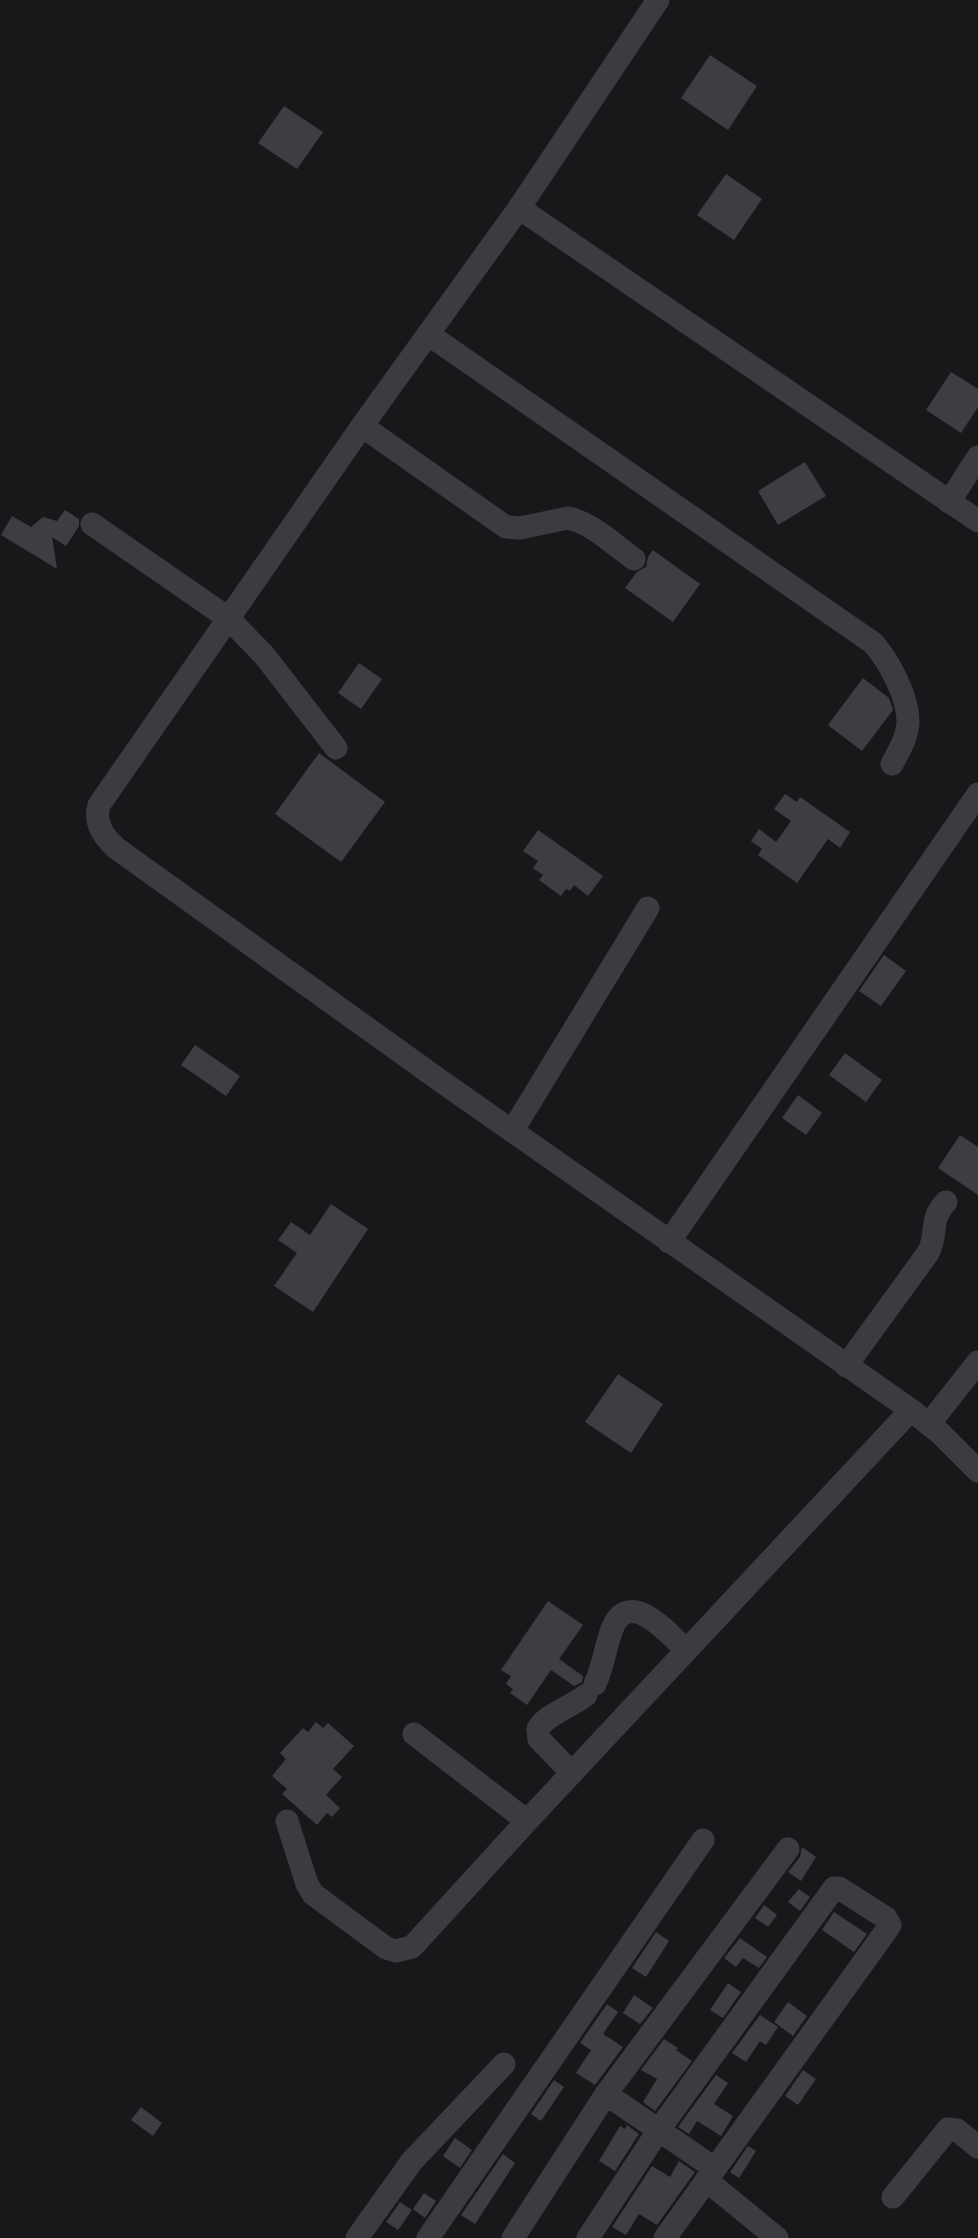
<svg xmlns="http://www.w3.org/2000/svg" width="978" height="2238" font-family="'Asap Condensed',sans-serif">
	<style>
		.building { fill: #3e3d41 }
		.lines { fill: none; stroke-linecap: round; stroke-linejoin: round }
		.minor { stroke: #3c3b40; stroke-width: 23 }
	</style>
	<rect width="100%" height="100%" fill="#18181a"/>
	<!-- building -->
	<path class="building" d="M 710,55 L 757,86 L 728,130 L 681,98 Z
		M 284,106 L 323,132 L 297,169 L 258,143 Z
		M 726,174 L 762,199 L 734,240 L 697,215 Z
		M 951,372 L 978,389 L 978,407 L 961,433 L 926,410 Z
		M 805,462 L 826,496 L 778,525 L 758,491 Z
		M 65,510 L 79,519 L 79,526 L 66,546 L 52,537 L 57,569 L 1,535 L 12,516 L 31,527 L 43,517 L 57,521 Z
		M 653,550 L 700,584 L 673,622 L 625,588 L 637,572 L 646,567 L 648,557 Z
		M 359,663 L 382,679 L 361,709 L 338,693 Z
		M 863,678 L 889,698 L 893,710 L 862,751 L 828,725 Z
		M 319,753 L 385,802 L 341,862 L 275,814 Z
		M 785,794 L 797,802 L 800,797 L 850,832 L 840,848 L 828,839 L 797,883 L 758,855 L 762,849 L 751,841 L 759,829 L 776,842 L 791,821 L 774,809 Z
		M 538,830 L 603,876 L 588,896 L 574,885 L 570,891 L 566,889 L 561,896 L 539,880 L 543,875 L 533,868 L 538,861 L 523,851 Z
		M 884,955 L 906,971 L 881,1006 L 859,991 Z
		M 195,1045 L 240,1076 L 226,1096 L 181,1065 Z
		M 845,1053 L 882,1080 L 866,1102 L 829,1075 Z
		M 798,1095 L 822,1113 L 806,1135 L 782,1118 Z
		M 960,1135 L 978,1147 L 978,1195 L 938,1168 Z
		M 331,1204 L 368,1229 L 313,1312 L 274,1286 L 297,1253 L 278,1240 L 291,1222 L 310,1235 Z
		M 618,1374 L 663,1404 L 631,1453 L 585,1422 Z
		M 548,1601 L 583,1625 L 559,1659 L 583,1676 L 582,1682 L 574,1686 L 551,1670 L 527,1705 L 510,1693 L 513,1689 L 506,1684 L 511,1676 L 501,1670 Z
		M 316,1722 L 323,1728 L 328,1723 L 354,1746 L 333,1769 L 342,1777 L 326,1795 L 340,1808 L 332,1817 L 327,1813 L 317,1825 L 282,1794 L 287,1789 L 272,1776 L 286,1759 L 280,1753 L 303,1728 L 308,1732 Z
		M 802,1847 L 816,1857 L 801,1881 L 788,1872 L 800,1857 Z
		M 799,1889 L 810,1897 L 800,1911 L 788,1902 Z
		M 764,1905 L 777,1915 L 768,1927 L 755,1918 Z
		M 834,1912 L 867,1934 L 854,1952 L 822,1930 Z
		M 656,1932 L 669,1941 L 646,1977 L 632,1968 Z
		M 740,1938 L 767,1957 L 759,1968 L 743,1958 L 736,1967 L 724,1958 Z
		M 728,1983 L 741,1992 L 723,2018 L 710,2010 Z
		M 634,1995 L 653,2008 L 640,2024 L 623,2013 Z
		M 788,2002 L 807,2016 L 793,2036 L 774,2022 Z
		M 607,2004 L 618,2012 L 603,2034 L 623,2047 L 595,2085 L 576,2073 L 591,2050 L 580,2043 Z
		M 760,2015 L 778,2027 L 766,2045 L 760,2041 L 746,2062 L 732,2053 Z
		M 664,2039 L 678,2048 L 676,2050 L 692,2061 L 655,2111 L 643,2102 L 657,2079 L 641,2070 Z
		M 803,2070 L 816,2079 L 798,2105 L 785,2096 Z
		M 716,2075 L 728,2083 L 714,2104 L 733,2116 L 721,2136 L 697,2121 L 689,2134 L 678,2127 Z
		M 554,2080 L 564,2087 L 541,2121 L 531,2114 Z
		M 141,2107 L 162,2123 L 153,2136 L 131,2120 Z
		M 627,2125 L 639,2134 L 615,2171 L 599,2161 L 620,2126 L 625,2129 Z
		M 455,2138 L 472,2150 L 460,2168 L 443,2156 Z
		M 748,2146 L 756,2151 L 739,2178 L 730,2172 Z
		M 503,2154 L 515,2163 L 475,2224 L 461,2215 Z
		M 679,2161 L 695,2172 L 657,2225 L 639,2214 L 626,2235 L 612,2227 L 652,2166 L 670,2177 Z
		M 424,2193 L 436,2201 L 425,2218 L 413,2209 Z
		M 400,2202 L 412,2210 L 398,2230 L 386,2222 Z"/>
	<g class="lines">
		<!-- minor -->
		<path class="minor" d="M 658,0 L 519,208 L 362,426 L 99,805 C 94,823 103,836 116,848 L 445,1084 L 911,1410 L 941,1434 L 978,1471
			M 519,208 L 978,521
			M 428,334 L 873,643 C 889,661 909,698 908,723 C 907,738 899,751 892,764
			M 362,426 L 506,527 L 520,528 L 568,518 C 592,523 614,545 634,559
			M 949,502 L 978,457
			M 92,524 L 228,618 L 264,655 L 336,748
			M 513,1130 L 648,908
			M 669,1242 L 978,794
			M 846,1366 L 928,1253 C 939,1233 928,1221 946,1202
			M 929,1424 L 978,1362
			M 595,1684 C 603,1667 605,1649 611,1632 C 627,1584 668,1633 686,1650
			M 414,1734 L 527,1821
			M 572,1773 L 539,1739 L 538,1729 C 545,1715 573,1706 586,1695
			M 287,1821 L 307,1884 L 313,1894 L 386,1948 L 396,1951 L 412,1947 L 527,1821 L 911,1410
			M 606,2094 L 714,2168
			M 706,2180 L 777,2238
			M 893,2197 L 948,2129 L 957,2130 L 978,2147
			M 357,2238 L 412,2161 L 504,2064
			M 428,2238 L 703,1840
			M 513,2238 L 606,2094 L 788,1849
			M 588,2238 L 658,2131 L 829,1895 L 834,1888 L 839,1888 L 886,1918 L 890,1925 L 886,1931 L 665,2238"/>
	</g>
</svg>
